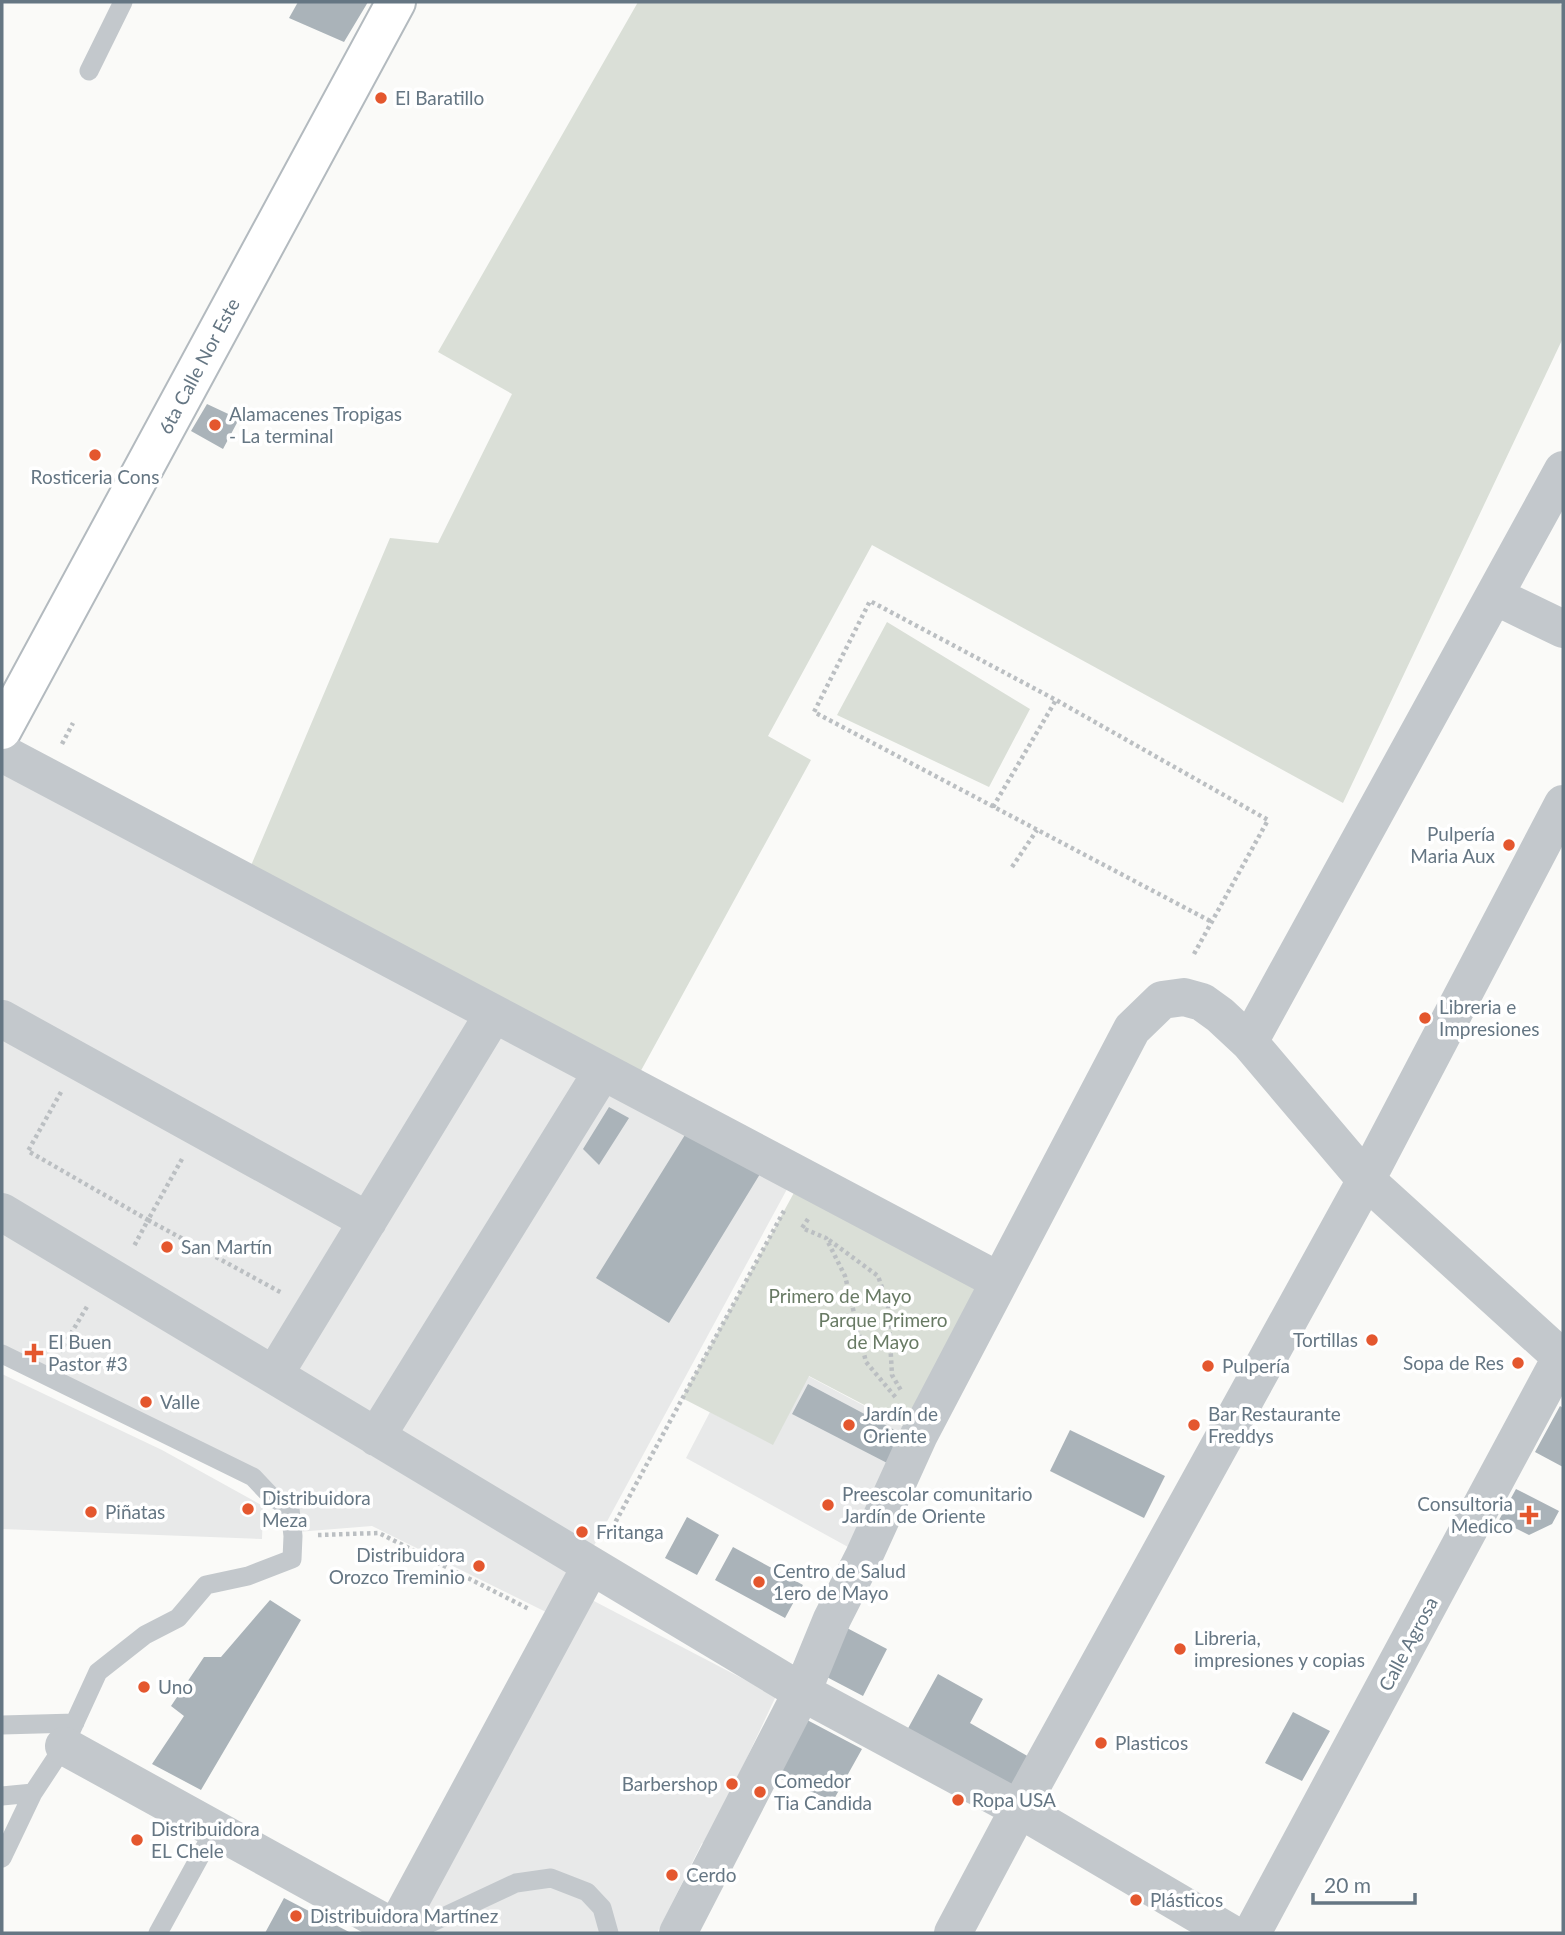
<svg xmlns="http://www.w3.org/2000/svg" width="1565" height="1935" font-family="Lato,sans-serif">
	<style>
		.built { fill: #e8e9e9 }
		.green { fill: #dadfd7 }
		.building { fill: #aab3b9 }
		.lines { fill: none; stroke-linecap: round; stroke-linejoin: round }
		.secondary-casing { stroke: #b3babf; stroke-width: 42 }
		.path { stroke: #bbbfc2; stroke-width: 4.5; stroke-dasharray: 3.5 3.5; stroke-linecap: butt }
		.lane { stroke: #c3c8cc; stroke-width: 19 }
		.street { stroke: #c3c8cc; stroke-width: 38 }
		.secondary { stroke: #fff; stroke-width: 38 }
		.poi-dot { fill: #e4572e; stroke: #fff; stroke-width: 2.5 }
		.labels { text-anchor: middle; stroke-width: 7; stroke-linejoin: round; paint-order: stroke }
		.poi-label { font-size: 19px; fill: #657683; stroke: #fff; text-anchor: start }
		.street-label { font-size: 19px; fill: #657683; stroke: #fff }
		.park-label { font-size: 19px; fill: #687a64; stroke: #fff }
	</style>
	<rect width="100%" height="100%" fill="#fafaf8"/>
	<!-- built -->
	<path class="built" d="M 2,767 L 792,1180 L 591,1551 L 2,1202 Z
		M 2,1222 L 572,1563 L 546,1612 L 372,1526 L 297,1532 L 296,1507 L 2,1348 Z
		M 2,1374 L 162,1450 L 263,1506 L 262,1539 L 2,1529 Z
		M 808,1376 L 919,1435 L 859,1553 L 686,1458 L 710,1412 L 773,1444 Z
		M 592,1600 L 776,1696 L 706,1845 L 702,1843 L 657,1933 L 438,1933 L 425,1927 L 419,1914 Z"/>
	<!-- green -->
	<path class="green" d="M 638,2 L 1558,2 L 1563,6 L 1563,338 L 1343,803 L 872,545 L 768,736 L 811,760 L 632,1087 L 244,882 L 390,538 L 438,543 L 512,394 L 438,352 Z
		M 887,622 L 1030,709 L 989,787 L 837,715 Z
		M 802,1178 L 999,1281 L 916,1432 L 809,1376 L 773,1445 L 682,1398 Z"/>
	<!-- building -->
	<path class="building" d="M 298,2 L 368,2 L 344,42 L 289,18 Z
		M 207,404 L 239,419 L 223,449 L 191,431 Z
		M 609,1107 L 629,1118 L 599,1165 L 583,1149 Z
		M 688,1130 L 760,1174 L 669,1323 L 596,1278 Z
		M 808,1384 L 906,1436 L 891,1465 L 792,1414 Z
		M 1560,1406 L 1563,1408 L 1563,1467 L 1535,1452 Z
		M 1070,1430 L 1165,1476 L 1144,1518 L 1050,1471 Z
		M 1516,1489 L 1559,1511 L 1552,1524 L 1529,1535 L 1499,1520 Z
		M 687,1517 L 719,1535 L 697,1575 L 665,1558 Z
		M 733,1547 L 803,1585 L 785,1618 L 715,1580 Z
		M 270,1600 L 301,1620 L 201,1790 L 152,1764 L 184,1716 L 171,1706 L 204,1657 L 221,1657 Z
		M 847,1628 L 887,1649 L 863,1696 L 821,1674 Z
		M 938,1674 L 983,1699 L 970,1723 L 1031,1758 L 1011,1790 L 906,1732 Z
		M 792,1712 L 862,1749 L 833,1801 L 762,1771 Z
		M 1293,1712 L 1330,1731 L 1302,1781 L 1265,1763 Z
		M 284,1898 L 351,1933 L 265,1933 Z"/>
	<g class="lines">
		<defs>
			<path id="secondary" d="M 2,730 L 396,2"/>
		</defs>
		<!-- secondary casing -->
		<use href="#secondary" class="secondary-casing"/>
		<!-- path -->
		<path class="path" d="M 62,744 L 73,723
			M 993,807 L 1056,700
			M 1012,867 L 1037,830
			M 1194,954 L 1268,820 L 1056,700 L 870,601 L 814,712 L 1212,922
			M 61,1092 L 28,1151 L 148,1220 L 133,1248
			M 182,1159 L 148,1220 L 282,1293
			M 808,1219 L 802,1228 L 826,1238 L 845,1276 L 866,1362 L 897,1399
			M 829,1240 L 878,1276 L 888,1305 L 892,1375 L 902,1392
			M 60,1352 L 88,1305
			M 609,1534 L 785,1209
			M 318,1535 L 379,1533 L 529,1609"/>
		<!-- lane -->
		<path class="lane" d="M 89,71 L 123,2
			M 2,1354 L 253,1477 L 270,1495 L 290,1509 L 293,1536 L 292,1559 L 248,1576 L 206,1585 L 178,1618 L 145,1635 L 98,1672 L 64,1746 L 33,1793 L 2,1858
			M 2,1725 L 75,1723
			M 2,1796 L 33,1793
			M 158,1933 L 215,1829
			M 409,1933 L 516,1883 L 551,1878 L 587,1892 L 602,1908 L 609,1933"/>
		<!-- street -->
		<path class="street" d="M 1495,596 L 1563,629
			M 2,753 L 999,1281
			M 2,1019 L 368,1221
			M 1249,1042 L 1563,470
			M 2,1212 L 802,1692 L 1019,1809 L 1230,1933
			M 274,1375 L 493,1015
			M 376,1437 L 602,1072
			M 64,1746 L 403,1933
			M 393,1933 L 591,1566
			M 678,1933 L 802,1692 L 832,1619 L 864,1556 L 919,1435 L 1132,1029 L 1162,1000 L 1184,997 L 1202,1002 L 1220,1015 L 1249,1042 L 1366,1180 L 1561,1357
			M 953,1933 L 1019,1809 L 1366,1180 L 1563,804
			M 1252,1933 L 1563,1354"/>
		<!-- secondary -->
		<use href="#secondary" class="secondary"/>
	</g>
	<!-- markers -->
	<g class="poi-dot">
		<circle cx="381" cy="98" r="7"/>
		<circle cx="215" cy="425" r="7"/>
		<circle cx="95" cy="455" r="7"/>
		<circle cx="1509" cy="845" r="7"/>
		<circle cx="1425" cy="1018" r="7"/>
		<circle cx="167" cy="1247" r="7"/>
		<circle cx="1372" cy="1340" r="7"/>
		<path d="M30.5 1342.5h7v7h7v7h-7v7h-7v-7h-7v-7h7z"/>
		<circle cx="1518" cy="1363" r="7"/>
		<circle cx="1208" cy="1366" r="7"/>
		<circle cx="146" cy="1402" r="7"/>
		<circle cx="849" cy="1425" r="7"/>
		<circle cx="1194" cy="1425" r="7"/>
		<circle cx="828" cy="1505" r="7"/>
		<circle cx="248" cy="1509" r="7"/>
		<circle cx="91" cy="1512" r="7"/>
		<path d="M1525.5 1504.5h7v7h7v7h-7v7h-7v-7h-7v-7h7z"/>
		<circle cx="582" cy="1532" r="7"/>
		<circle cx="479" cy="1566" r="7"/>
		<circle cx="759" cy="1582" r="7"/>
		<circle cx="1180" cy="1649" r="7"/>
		<circle cx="144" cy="1687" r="7"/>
		<circle cx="1101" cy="1743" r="7"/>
		<circle cx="732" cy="1784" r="7"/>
		<circle cx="760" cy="1792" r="7"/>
		<circle cx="958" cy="1800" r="7"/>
		<circle cx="137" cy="1840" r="7"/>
		<circle cx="672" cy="1875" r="7"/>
		<circle cx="1136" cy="1900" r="7"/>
		<circle cx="296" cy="1916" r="7"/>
	</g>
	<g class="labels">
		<!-- poi labels -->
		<g class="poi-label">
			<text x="395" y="105">El Baratillo</text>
			<text x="229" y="421">Alamacenes Tropigas<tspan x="229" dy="22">- La terminal</tspan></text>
			<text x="95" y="484" text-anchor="middle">Rosticeria Cons</text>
			<text x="1495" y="841" text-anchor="end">Pulpería<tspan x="1495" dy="22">Maria Aux</tspan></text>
			<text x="1439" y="1014">Libreria e<tspan x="1439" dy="22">Impresiones</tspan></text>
			<text x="181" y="1254">San Martín</text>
			<text x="1358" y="1347" text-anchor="end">Tortillas</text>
			<text x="48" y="1349">El Buen<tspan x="48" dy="22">Pastor #3</tspan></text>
			<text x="1504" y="1370" text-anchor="end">Sopa de Res</text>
			<text x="1222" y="1373">Pulpería</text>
			<text x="160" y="1409">Valle</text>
			<text x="863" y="1421">Jardín de<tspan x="863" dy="22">Oriente</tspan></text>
			<text x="1208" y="1421">Bar Restaurante<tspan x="1208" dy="22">Freddys</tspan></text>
			<text x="842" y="1501">Preescolar comunitario<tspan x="842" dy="22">Jardín de Oriente</tspan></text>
			<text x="262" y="1505">Distribuidora<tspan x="262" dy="22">Meza</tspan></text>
			<text x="1513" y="1511" text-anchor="end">Consultoria<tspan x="1513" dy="22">Medico</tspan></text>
			<text x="105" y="1519">Piñatas</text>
			<text x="596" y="1539">Fritanga</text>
			<text x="465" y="1562" text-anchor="end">Distribuidora<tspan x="465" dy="22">Orozco Treminio</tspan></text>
			<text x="773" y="1578">Centro de Salud<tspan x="773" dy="22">1ero de Mayo</tspan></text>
			<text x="1194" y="1645">Libreria,<tspan x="1194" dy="22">impresiones y copias</tspan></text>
			<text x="158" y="1694">Uno</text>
			<text x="1115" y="1750">Plasticos</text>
			<text x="774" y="1788">Comedor<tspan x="774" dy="22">Tia Candida</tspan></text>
			<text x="718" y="1791" text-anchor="end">Barbershop</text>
			<text x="972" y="1807">Ropa USA</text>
			<text x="151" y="1836">Distribuidora<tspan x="151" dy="22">EL Chele</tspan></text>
			<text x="686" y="1882">Cerdo</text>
			<text x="1150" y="1907">Plásticos</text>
			<text x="310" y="1923">Distribuidora Martínez</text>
		</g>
		<!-- street labels -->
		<g class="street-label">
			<text transform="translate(199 366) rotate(-62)" y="7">6ta Calle Nor Este</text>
			<text transform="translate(1408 1644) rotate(-62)" y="7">Calle Agrosa</text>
		</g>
		<!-- park labels -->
		<g class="park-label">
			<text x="840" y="1303">Primero de Mayo</text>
			<text x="883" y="1327">Parque Primero<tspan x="883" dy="22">de Mayo</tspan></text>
		</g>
	</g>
	<!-- border -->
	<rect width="1565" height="1935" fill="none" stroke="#657683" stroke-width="7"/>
	<!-- scale -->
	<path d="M1313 1893v10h102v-10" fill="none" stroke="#657683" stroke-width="3.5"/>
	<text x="1324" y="1893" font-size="21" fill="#657683" stroke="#ffffff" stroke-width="5" paint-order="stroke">20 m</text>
</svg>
